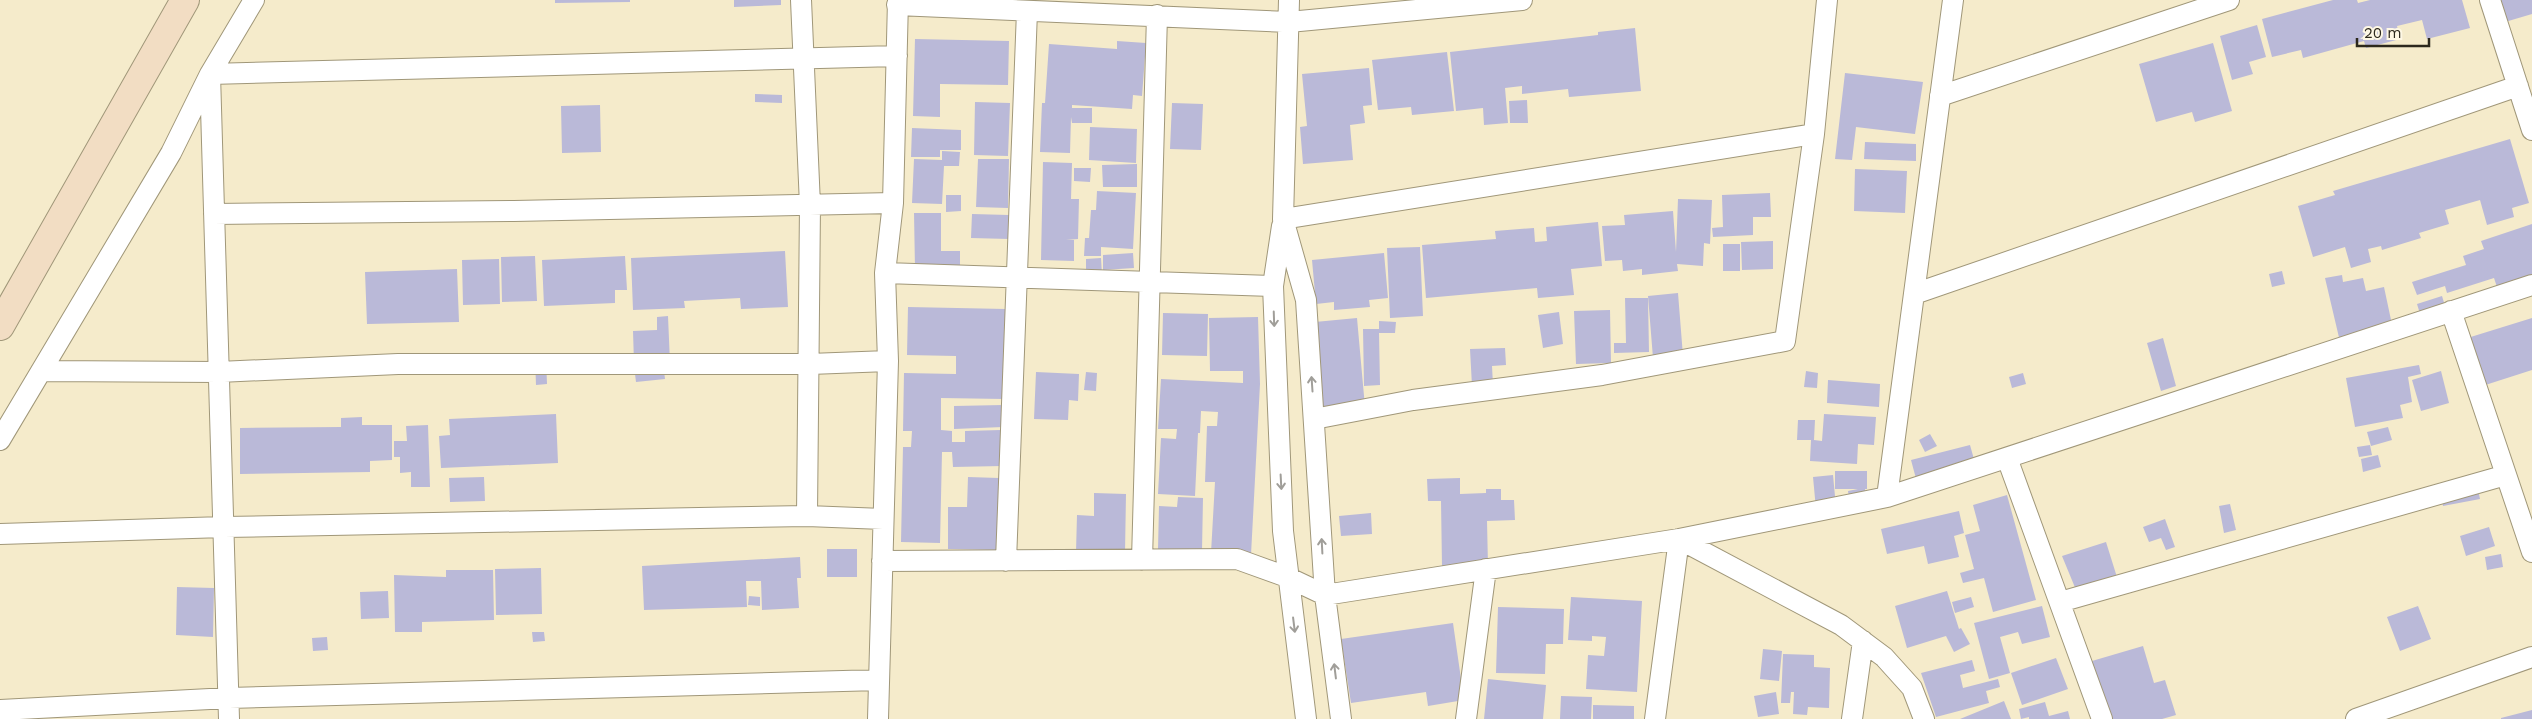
<svg xmlns="http://www.w3.org/2000/svg" width="2532" height="719" font-family="'Work Sans',sans-serif">
	<style>
		.building { fill: #bab9d8 }
		.lines { fill: none; stroke-linecap: round; stroke-linejoin: round }
		.minor-casing { stroke: #a09779; stroke-width: 22 }
		.secondary-casing { stroke: #a09779; stroke-width: 30 }
		.minor { stroke: #fff; stroke-width: 20 }
		.secondary { stroke: #f2ddc3; stroke-width: 28 }
		.oneway { stroke: #a09e99 }
	</style>
	<rect width="100%" height="100%" fill="#f5ebcb"/>
	<!-- building -->
	<path class="building" d="M 555,0 L 630,0 L 630,2 L 555,3 Z
		M 734,0 L 781,0 L 781,5 L 734,7 Z
		M 2333,0 L 2357,0 L 2358,3 L 2370,0 L 2462,0 L 2470,28 L 2427,39 L 2422,20 L 2397,26 L 2400,39 L 2366,48 L 2364,41 L 2303,58 L 2301,50 L 2272,57 L 2262,19 Z
		M 2499,0 L 2532,0 L 2532,14 L 2505,22 Z
		M 2257,25 L 2266,57 L 2249,62 L 2253,74 L 2232,80 L 2220,36 Z
		M 1635,28 L 1641,91 L 1569,97 L 1568,89 L 1522,94 L 1522,86 L 1505,88 L 1508,123 L 1484,125 L 1483,108 L 1456,111 L 1450,52 L 1598,35 L 1598,32 Z
		M 915,39 L 1009,41 L 1008,85 L 940,84 L 940,117 L 913,116 Z
		M 1117,41 L 1146,43 L 1142,96 L 1133,95 L 1132,109 L 1072,105 L 1072,108 L 1092,108 L 1092,123 L 1072,123 L 1071,117 L 1070,153 L 1040,152 L 1042,103 L 1045,103 L 1049,44 L 1117,49 Z
		M 2213,43 L 2232,111 L 2195,122 L 2192,112 L 2156,122 L 2139,64 Z
		M 1447,52 L 1454,111 L 1412,115 L 1411,107 L 1378,110 L 1372,60 Z
		M 1369,68 L 1372,105 L 1363,106 L 1365,123 L 1350,125 L 1353,160 L 1303,164 L 1300,127 L 1307,126 L 1302,74 Z
		M 1845,73 L 1923,82 L 1915,134 L 1856,127 L 1852,160 L 1835,159 Z
		M 755,94 L 782,95 L 782,103 L 755,102 Z
		M 1527,100 L 1528,123 L 1510,123 L 1509,101 Z
		M 975,102 L 1010,103 L 1008,156 L 974,155 Z
		M 1172,103 L 1203,104 L 1201,150 L 1170,149 Z
		M 600,105 L 601,152 L 562,153 L 561,106 Z
		M 1090,127 L 1137,129 L 1136,163 L 1089,160 Z
		M 912,128 L 961,130 L 961,150 L 940,150 L 940,157 L 911,157 Z
		M 2510,139 L 2529,203 L 2512,208 L 2514,217 L 2487,225 L 2480,200 L 2445,210 L 2449,224 L 2419,233 L 2421,238 L 2382,250 L 2381,246 L 2368,249 L 2371,262 L 2351,268 L 2345,247 L 2313,257 L 2298,206 L 2335,195 L 2333,191 Z
		M 1865,142 L 1916,144 L 1916,161 L 1864,159 Z
		M 942,151 L 960,152 L 959,166 L 944,166 L 942,204 L 912,203 L 914,159 L 942,160 Z
		M 978,159 L 1009,159 L 1008,208 L 976,207 Z
		M 1043,162 L 1072,163 L 1071,199 L 1079,199 L 1078,239 L 1066,240 L 1074,240 L 1074,261 L 1041,260 Z
		M 1137,164 L 1137,187 L 1103,187 L 1102,165 Z
		M 1074,168 L 1091,168 L 1090,182 L 1074,181 Z
		M 1855,169 L 1907,171 L 1905,213 L 1854,211 Z
		M 1097,191 L 1136,193 L 1133,249 L 1101,247 L 1101,256 L 1084,256 L 1085,238 L 1089,238 L 1091,210 L 1096,210 Z
		M 1770,193 L 1771,217 L 1753,217 L 1753,235 L 1713,237 L 1712,228 L 1723,227 L 1722,195 Z
		M 946,195 L 961,195 L 961,211 L 946,212 Z
		M 1678,199 L 1712,200 L 1710,244 L 1704,243 L 1703,266 L 1677,264 L 1678,271 L 1642,275 L 1642,269 L 1623,271 L 1622,260 L 1605,261 L 1602,226 L 1625,225 L 1624,215 L 1673,211 L 1676,252 Z
		M 914,213 L 941,213 L 941,251 L 960,251 L 960,268 L 915,269 Z
		M 972,214 L 1009,215 L 1009,239 L 971,238 Z
		M 1598,222 L 1602,266 L 1571,269 L 1574,295 L 1538,298 L 1537,288 L 1426,298 L 1422,245 L 1496,239 L 1495,231 L 1534,228 L 1535,242 L 1547,241 L 1546,227 Z
		M 2532,224 L 2532,285 L 2500,296 L 2494,278 L 2447,293 L 2445,286 L 2417,295 L 2412,282 L 2466,265 L 2463,256 L 2484,249 L 2481,241 Z
		M 1773,241 L 1773,269 L 1742,270 L 1741,242 Z
		M 1723,244 L 1740,244 L 1740,271 L 1723,271 Z
		M 1420,247 L 1423,316 L 1390,318 L 1387,248 Z
		M 785,251 L 788,307 L 741,309 L 740,298 L 684,301 L 685,308 L 633,310 L 631,258 Z
		M 1133,253 L 1134,268 L 1103,270 L 1103,255 Z
		M 1384,253 L 1388,298 L 1369,300 L 1370,307 L 1334,310 L 1334,302 L 1316,304 L 1312,260 Z
		M 535,256 L 537,301 L 502,302 L 501,257 Z
		M 625,256 L 627,290 L 615,290 L 615,303 L 544,306 L 542,260 Z
		M 1101,258 L 1102,275 L 1086,276 L 1086,259 Z
		M 499,259 L 500,304 L 463,305 L 462,260 Z
		M 457,269 L 459,322 L 367,324 L 365,272 Z
		M 2282,271 L 2285,284 L 2272,287 L 2269,274 Z
		M 2342,275 L 2343,282 L 2363,278 L 2366,291 L 2384,287 L 2394,334 L 2341,346 L 2325,278 Z
		M 1678,293 L 1683,356 L 1653,358 L 1648,296 Z
		M 2442,296 L 2446,309 L 2421,317 L 2417,304 Z
		M 1625,298 L 1648,298 L 1649,352 L 1614,353 L 1614,343 L 1626,343 Z
		M 908,307 L 1006,309 L 1004,399 L 941,398 L 941,430 L 952,431 L 952,442 L 965,442 L 965,431 L 1001,430 L 1002,466 L 953,467 L 952,452 L 942,452 L 940,543 L 901,542 L 903,447 L 911,447 L 912,431 L 903,431 L 904,373 L 956,374 L 956,356 L 907,355 Z
		M 1610,310 L 1611,363 L 1576,364 L 1574,311 Z
		M 1559,312 L 1563,344 L 1543,348 L 1538,315 Z
		M 1163,313 L 1208,314 L 1207,356 L 1162,355 Z
		M 668,316 L 670,363 L 634,363 L 633,331 L 657,330 L 657,317 Z
		M 1258,317 L 1260,384 L 1251,555 L 1211,553 L 1215,482 L 1205,482 L 1207,426 L 1217,426 L 1218,412 L 1201,411 L 1200,433 L 1198,433 L 1195,496 L 1158,494 L 1161,438 L 1176,439 L 1177,429 L 1158,429 L 1161,379 L 1243,383 L 1243,371 L 1210,371 L 1209,318 Z
		M 1357,318 L 1365,407 L 1323,411 L 1315,322 Z
		M 2532,318 L 2532,370 L 2476,388 L 2461,340 Z
		M 1379,321 L 1396,322 L 1395,333 L 1379,333 L 1380,385 L 1364,386 L 1363,329 L 1379,329 Z
		M 2163,338 L 2176,386 L 2161,391 L 2147,343 Z
		M 1505,348 L 1506,365 L 1492,366 L 1493,385 L 1472,386 L 1470,349 Z
		M 535,358 L 546,358 L 547,384 L 536,385 Z
		M 663,363 L 665,379 L 636,382 L 634,366 Z
		M 2419,365 L 2421,374 L 2408,377 L 2412,402 L 2400,405 L 2403,418 L 2355,427 L 2346,378 Z
		M 1806,371 L 1818,373 L 1817,388 L 1804,387 Z
		M 2441,371 L 2449,403 L 2421,411 L 2412,380 Z
		M 1036,372 L 1079,374 L 1078,401 L 1069,400 L 1068,420 L 1034,419 Z
		M 1086,372 L 1097,373 L 1096,391 L 1084,390 Z
		M 2023,373 L 2026,384 L 2012,388 L 2009,377 Z
		M 1828,380 L 1880,384 L 1879,407 L 1827,403 Z
		M 1003,405 L 1003,427 L 954,429 L 954,406 Z
		M 556,414 L 558,463 L 441,468 L 439,436 L 450,435 L 449,419 Z
		M 1824,414 L 1876,417 L 1874,445 L 1858,444 L 1857,464 L 1810,461 L 1811,440 L 1797,440 L 1798,420 L 1815,420 L 1814,440 L 1822,441 Z
		M 362,417 L 362,425 L 392,425 L 392,460 L 370,461 L 370,472 L 240,474 L 240,428 L 341,427 L 341,418 Z
		M 428,425 L 430,487 L 411,487 L 411,472 L 400,473 L 400,457 L 394,457 L 394,441 L 407,441 L 406,426 Z
		M 2388,427 L 2392,440 L 2371,446 L 2367,432 Z
		M 1930,434 L 1937,446 L 1925,452 L 1919,440 Z
		M 1970,445 L 1977,470 L 1918,486 L 1911,460 Z
		M 2370,445 L 2372,455 L 2359,457 L 2357,447 Z
		M 2378,455 L 2381,467 L 2363,472 L 2361,459 Z
		M 1835,471 L 1867,471 L 1867,489 L 1865,489 L 1866,502 L 1850,505 L 1848,491 L 1858,489 L 1835,489 Z
		M 1833,475 L 1836,507 L 1816,509 L 1813,477 Z
		M 484,477 L 485,501 L 450,502 L 449,478 Z
		M 968,477 L 999,478 L 998,550 L 948,549 L 948,507 L 967,507 Z
		M 1460,478 L 1460,494 L 1486,493 L 1486,489 L 1501,489 L 1501,500 L 1514,500 L 1515,520 L 1487,521 L 1488,566 L 1442,566 L 1441,501 L 1428,501 L 1427,479 Z
		M 2476,480 L 2480,499 L 2443,506 L 2439,487 Z
		M 1094,493 L 1126,494 L 1125,553 L 1076,552 L 1077,515 L 1094,516 Z
		M 2007,495 L 2036,600 L 1993,612 L 1984,578 L 1963,583 L 1960,573 L 1974,569 L 1965,535 L 1980,531 L 1973,505 Z
		M 1178,497 L 1203,498 L 1202,551 L 1158,549 L 1159,506 L 1177,507 Z
		M 2230,504 L 2236,530 L 2224,533 L 2219,506 Z
		M 1959,511 L 1964,533 L 1954,536 L 1959,557 L 1928,564 L 1924,546 L 1887,554 L 1881,529 Z
		M 1371,513 L 1372,534 L 1341,536 L 1339,516 Z
		M 2165,519 L 2175,547 L 2166,550 L 2161,538 L 2149,542 L 2143,527 Z
		M 2489,527 L 2495,546 L 2466,556 L 2460,536 Z
		M 2106,542 L 2121,590 L 2081,602 L 2062,556 Z
		M 827,549 L 857,549 L 857,577 L 827,577 Z
		M 2501,554 L 2503,567 L 2487,570 L 2485,557 Z
		M 800,557 L 801,578 L 797,578 L 799,608 L 762,610 L 761,581 L 746,581 L 747,607 L 644,610 L 642,566 Z
		M 541,568 L 542,614 L 496,615 L 495,569 Z
		M 446,570 L 493,570 L 494,620 L 422,622 L 422,632 L 395,632 L 394,575 L 446,577 Z
		M 177,587 L 214,588 L 213,637 L 176,635 Z
		M 388,591 L 389,618 L 361,619 L 360,592 Z
		M 1947,591 L 1959,629 L 1961,628 L 1970,644 L 1954,652 L 1946,636 L 1907,648 L 1895,606 Z
		M 749,596 L 760,597 L 760,606 L 748,605 Z
		M 1571,597 L 1642,601 L 1637,692 L 1586,689 L 1588,655 L 1604,656 L 1606,637 L 1592,636 L 1592,641 L 1568,640 Z
		M 1971,597 L 1974,607 L 1955,613 L 1952,602 Z
		M 2042,606 L 2050,637 L 2022,644 L 2018,632 L 2000,637 L 2010,673 L 1989,679 L 1974,623 Z
		M 2418,606 L 2431,639 L 2400,651 L 2387,617 Z
		M 1498,607 L 1564,609 L 1563,644 L 1546,644 L 1545,674 L 1496,673 Z
		M 1453,623 L 1464,700 L 1428,706 L 1426,692 L 1351,703 L 1341,639 Z
		M 532,632 L 544,632 L 545,641 L 533,642 Z
		M 327,637 L 328,650 L 313,651 L 312,638 Z
		M 2143,646 L 2154,683 L 2165,680 L 2176,715 L 2162,719 L 2109,719 L 2092,661 Z
		M 1763,649 L 1782,651 L 1779,681 L 1760,679 Z
		M 1783,654 L 1814,655 L 1814,667 L 1830,668 L 1829,708 L 1808,707 L 1807,715 L 1793,714 L 1794,692 L 1791,692 L 1790,703 L 1781,703 Z
		M 2056,658 L 2068,689 L 2022,705 L 2011,673 Z
		M 1972,660 L 1975,671 L 1960,675 L 1963,688 L 1998,679 L 2000,687 L 1986,691 L 1989,703 L 1936,717 L 1921,673 Z
		M 1488,679 L 1546,685 L 1543,719 L 1484,719 Z
		M 1776,692 L 1779,714 L 1758,717 L 1754,696 Z
		M 1561,696 L 1592,697 L 1591,719 L 1560,719 Z
		M 2004,701 L 2011,719 L 1960,719 Z
		M 2045,702 L 2049,716 L 2068,711 L 2070,719 L 2029,719 L 2029,717 L 2021,719 L 2019,709 Z
		M 1593,705 L 1634,706 L 1634,719 L 1593,719 Z
		M 2532,710 L 2532,719 L 2501,719 L 2501,718 Z"/>
	<g class="lines">
		<defs>
			<path id="minor" d="M 801,0 L 810,205 L 807,516
				M 1289,0 L 1283,219 L 1814,134 L 1827,0
				M 2490,0 L 2532,130
				M 897,5 L 1289,22 L 1522,0
				M 1940,96 L 2229,0
				M 214,214 L 514,211 L 893,203
				M 1283,219 L 1306,300 L 1325,595 L 1341,719
				M 1282,226 L 1273,286 L 1283,531 L 1306,719
				M 885,273 L 1273,286
				M 1914,294 L 2518,86
				M 2451,311 L 2532,552
				M 41,371 L 219,372 L 398,364 L 810,364 L 888,361
				M 1314,419 L 1413,400 L 1602,375 L 1785,341 L 1814,134
				M 0,440 L 171,153 L 210,74 L 254,0
				M 2007,458 L 2102,719
				M 1887,497 L 1953,0
				M 0,534 L 224,527 L 807,516 L 883,519
				M 1142,560 L 1157,15
				M 882,561 L 1237,559 L 1287,577 L 1325,595 L 1679,539 L 1887,497 L 2532,285
				M 1006,561 L 1027,11
				M 2060,602 L 2506,475
				M 0,710 L 229,698 L 879,680
				M 229,719 L 210,74 L 897,56
				M 878,719 L 888,361 L 885,273 L 893,203 L 898,0
				M 1466,719 L 1486,569
				M 1655,719 L 1679,539 L 1841,625 L 1884,657 L 1912,688 L 1924,719
				M 1852,719 L 1863,641
				M 2356,719 L 2532,657"/>
			<path id="secondary" d="M 0,326 L 185,0"/>
		</defs>
		<!-- minor casing -->
		<use href="#minor" class="minor-casing"/>
		<!-- secondary casing -->
		<use href="#secondary" class="secondary-casing"/>
		<!-- minor -->
		<use href="#minor" class="minor"/>
		<!-- secondary -->
		<use href="#secondary" class="secondary"/>
	</g>
	<!-- one-way arrows -->
	<defs><path id="oneway-shaft" d="M-6 0H5M1.5-3L5.5 0L1.5 3" fill="none" stroke-width="1.6" stroke-linecap="round" stroke-linejoin="round" transform="scale(1.25)"/></defs>
	<g class="oneway">
		<use href="#oneway-shaft" transform="translate(1274 319) rotate(88)"/>
		<use href="#oneway-shaft" transform="translate(1312 384) rotate(-94)"/>
		<use href="#oneway-shaft" transform="translate(1281 482) rotate(87)"/>
		<use href="#oneway-shaft" transform="translate(1322 546) rotate(-93)"/>
		<use href="#oneway-shaft" transform="translate(1294 625) rotate(83)"/>
		<use href="#oneway-shaft" transform="translate(1335 671) rotate(-97)"/>
	</g>
	<!-- scale -->
	<path d="M2357 38v8h72v-8" fill="none" stroke="#2c281c" stroke-width="2.5"/>
	<text x="2364" y="38" font-size="15" fill="#2c281c" stroke="#fef8e5" stroke-width="4" paint-order="stroke">20 m</text>
</svg>
